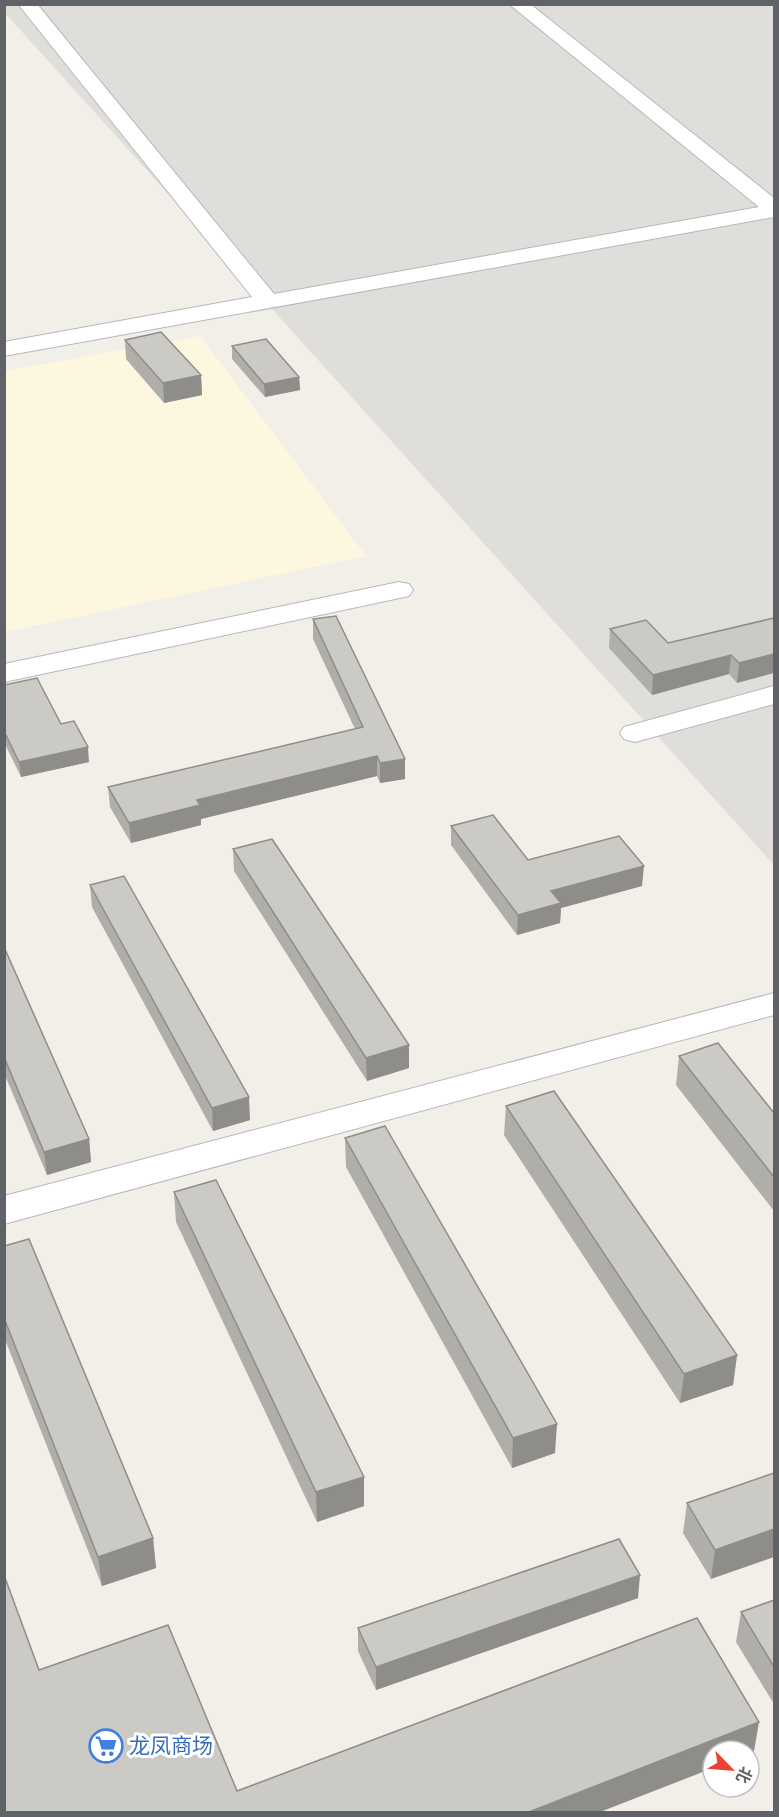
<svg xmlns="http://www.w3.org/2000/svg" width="779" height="1817" font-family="Quicksand,'Noto Sans SC',sans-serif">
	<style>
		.commercial { fill: #fef7e0 }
		.industrial { fill: #e0deda }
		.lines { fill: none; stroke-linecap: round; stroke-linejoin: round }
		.minor-casing { stroke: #b5b8bc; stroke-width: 2 }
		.minor { fill: #fff; fill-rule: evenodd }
		.wall { fill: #afaea9 }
		.shaded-wall { fill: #8f8d8a }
		.building { fill: #cccac5; stroke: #8f8d8a; stroke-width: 1.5 }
		.labels { text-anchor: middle; stroke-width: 6; stroke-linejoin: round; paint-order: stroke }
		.near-shop-label { font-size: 21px; fill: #366cbe; stroke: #fff; text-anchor: start }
	</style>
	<rect width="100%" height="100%" fill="#f1efe8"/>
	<!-- commercial -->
	<path class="commercial" d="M 200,336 L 366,556 L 5,632 L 5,371 Z"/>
	<!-- industrial -->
	<path class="industrial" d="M 4,5 L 774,5 L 774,865 L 5,13 Z"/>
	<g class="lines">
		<defs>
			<path id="minor" d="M 18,4 L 37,4 L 274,294 L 759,207 L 509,4 L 530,4 L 774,198 L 774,217 L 4,356 L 4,342 L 252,297 Z
				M 399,582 L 409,584 L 413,590 L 409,596 L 4,682 L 4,664 Z
				M 774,686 L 774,704 L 635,742 L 624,739 L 620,733 L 624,727 Z
				M 774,993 L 774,1015 L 4,1224 L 4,1196 Z"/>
		</defs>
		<!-- minor casing -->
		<use href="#minor" class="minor-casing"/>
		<!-- minor -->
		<use href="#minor" class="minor"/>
	</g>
	<!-- wall -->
	<path class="wall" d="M 125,340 L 201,375 L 202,395 L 164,403 L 126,359 Z
		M 232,346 L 299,377 L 300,390 L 265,397 L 232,359 Z
		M 774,618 L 737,683 L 729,674 L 652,695 L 609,648 L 610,629 L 668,643 Z
		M 313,619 L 405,759 L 405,779 L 380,783 L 377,776 L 201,819 L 201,825 L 131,843 L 110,807 L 108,787 L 355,729 L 313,639 Z
		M 4,685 L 61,724 L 89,762 L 21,777 L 4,742 Z
		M 451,826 L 528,860 L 642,886 L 561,908 L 560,923 L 517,935 L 451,845 Z
		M 233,849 L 409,1068 L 367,1081 L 234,871 Z
		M 90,885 L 250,1120 L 213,1131 L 92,907 Z
		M 4,947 L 89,1139 L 91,1162 L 47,1175 L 4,1073 Z
		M 679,1056 L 774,1113 L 774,1211 L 676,1085 Z
		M 506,1106 L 737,1355 L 733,1385 L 680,1403 L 504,1135 Z
		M 345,1138 L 555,1453 L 512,1468 L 346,1167 Z
		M 174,1192 L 364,1477 L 364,1506 L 317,1522 L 176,1222 Z
		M 4,1246 L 153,1538 L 156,1568 L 102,1586 L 4,1337 Z
		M 774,1473 L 711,1579 L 683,1533 L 687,1503 Z
		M 638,1598 L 376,1690 L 358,1651 L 358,1628 Z
		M 774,1600 L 774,1704 L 736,1642 L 741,1612 Z"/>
	<!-- shaded-wall -->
	<path class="shaded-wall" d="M 201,375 L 202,395 L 164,403 L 163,383 Z
		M 299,377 L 300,390 L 265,397 L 264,384 Z
		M 774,654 L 774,673 L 737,683 L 739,663 Z
		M 731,655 L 729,674 L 652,695 L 653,675 Z
		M 88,747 L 89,762 L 21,777 L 19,762 Z
		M 377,756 L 377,776 L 201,819 L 201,825 L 131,843 L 129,823 L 197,800 Z
		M 405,759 L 405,779 L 380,783 L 380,763 Z
		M 644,866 L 642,886 L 561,908 L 560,923 L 517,935 L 518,915 L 551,891 Z
		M 409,1045 L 409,1068 L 367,1081 L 366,1058 Z
		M 249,1097 L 250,1120 L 213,1131 L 212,1108 Z
		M 89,1139 L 91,1162 L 47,1175 L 44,1152 Z
		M 737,1355 L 733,1385 L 680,1403 L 684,1374 Z
		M 557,1424 L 555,1453 L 512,1468 L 513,1438 Z
		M 364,1477 L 364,1506 L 317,1522 L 316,1492 Z
		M 774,1529 L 774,1557 L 711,1579 L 715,1550 Z
		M 153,1538 L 156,1568 L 102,1586 L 98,1557 Z
		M 640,1575 L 638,1598 L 376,1690 L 376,1667 Z
		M 759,1722 L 754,1751 L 749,1754 L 749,1751 L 713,1751 L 713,1768 L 600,1812 L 529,1812 Z"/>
	<!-- building -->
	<path class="building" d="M 161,332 L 201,375 L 163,383 L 125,340 Z
		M 266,339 L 299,377 L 264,384 L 232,346 Z
		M 336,616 L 405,759 L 380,763 L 377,756 L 197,800 L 200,805 L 129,823 L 108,787 L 363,727 L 313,619 Z
		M 774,618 L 774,654 L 739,663 L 731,655 L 653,675 L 610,629 L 646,620 L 668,643 Z
		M 37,678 L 61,724 L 74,721 L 88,747 L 19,762 L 4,731 L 4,685 Z
		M 493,815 L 528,860 L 619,836 L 644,866 L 551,891 L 561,903 L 518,915 L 451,826 Z
		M 272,839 L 409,1045 L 366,1058 L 233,849 Z
		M 124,876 L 249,1097 L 212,1108 L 90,885 Z
		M 4,947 L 89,1139 L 44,1152 L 4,1057 Z
		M 718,1043 L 774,1113 L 774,1177 L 679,1056 Z
		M 554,1091 L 737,1355 L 684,1374 L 506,1106 Z
		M 385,1126 L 557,1424 L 513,1438 L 345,1138 Z
		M 216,1180 L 364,1477 L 316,1492 L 174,1192 Z
		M 29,1239 L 153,1538 L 98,1557 L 4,1318 L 4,1246 Z
		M 774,1473 L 774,1529 L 715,1550 L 687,1503 Z
		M 619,1539 L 640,1575 L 376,1667 L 358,1628 Z
		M 4,1575 L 39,1670 L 168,1625 L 237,1791 L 697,1618 L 759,1722 L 529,1812 L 4,1812 Z
		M 774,1600 L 774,1667 L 741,1612 Z"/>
	<!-- icons -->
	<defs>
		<symbol id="supermarket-ring" viewBox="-11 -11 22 22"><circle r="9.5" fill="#fff" stroke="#3f7fe0" stroke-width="1.5"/><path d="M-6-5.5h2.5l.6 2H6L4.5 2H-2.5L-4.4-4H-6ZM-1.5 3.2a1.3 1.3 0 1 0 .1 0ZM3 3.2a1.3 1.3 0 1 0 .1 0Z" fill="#3f7fe0"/></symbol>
	</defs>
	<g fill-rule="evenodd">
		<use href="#supermarket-ring" x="87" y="1727" width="38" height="38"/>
	</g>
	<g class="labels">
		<!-- near-shop labels -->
		<g class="near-shop-label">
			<text x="129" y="1753">龙凤商场</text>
		</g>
	</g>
	<!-- border -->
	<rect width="779" height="1817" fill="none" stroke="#5f6368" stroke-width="12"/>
	<!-- north arrow -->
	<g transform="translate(731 1769) rotate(115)"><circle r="28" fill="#ffffff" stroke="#bfc1c3" stroke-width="1.5"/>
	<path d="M0-4.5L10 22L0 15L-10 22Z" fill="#ea4335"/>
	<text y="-9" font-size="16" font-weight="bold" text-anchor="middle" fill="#5f6368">北</text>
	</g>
</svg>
